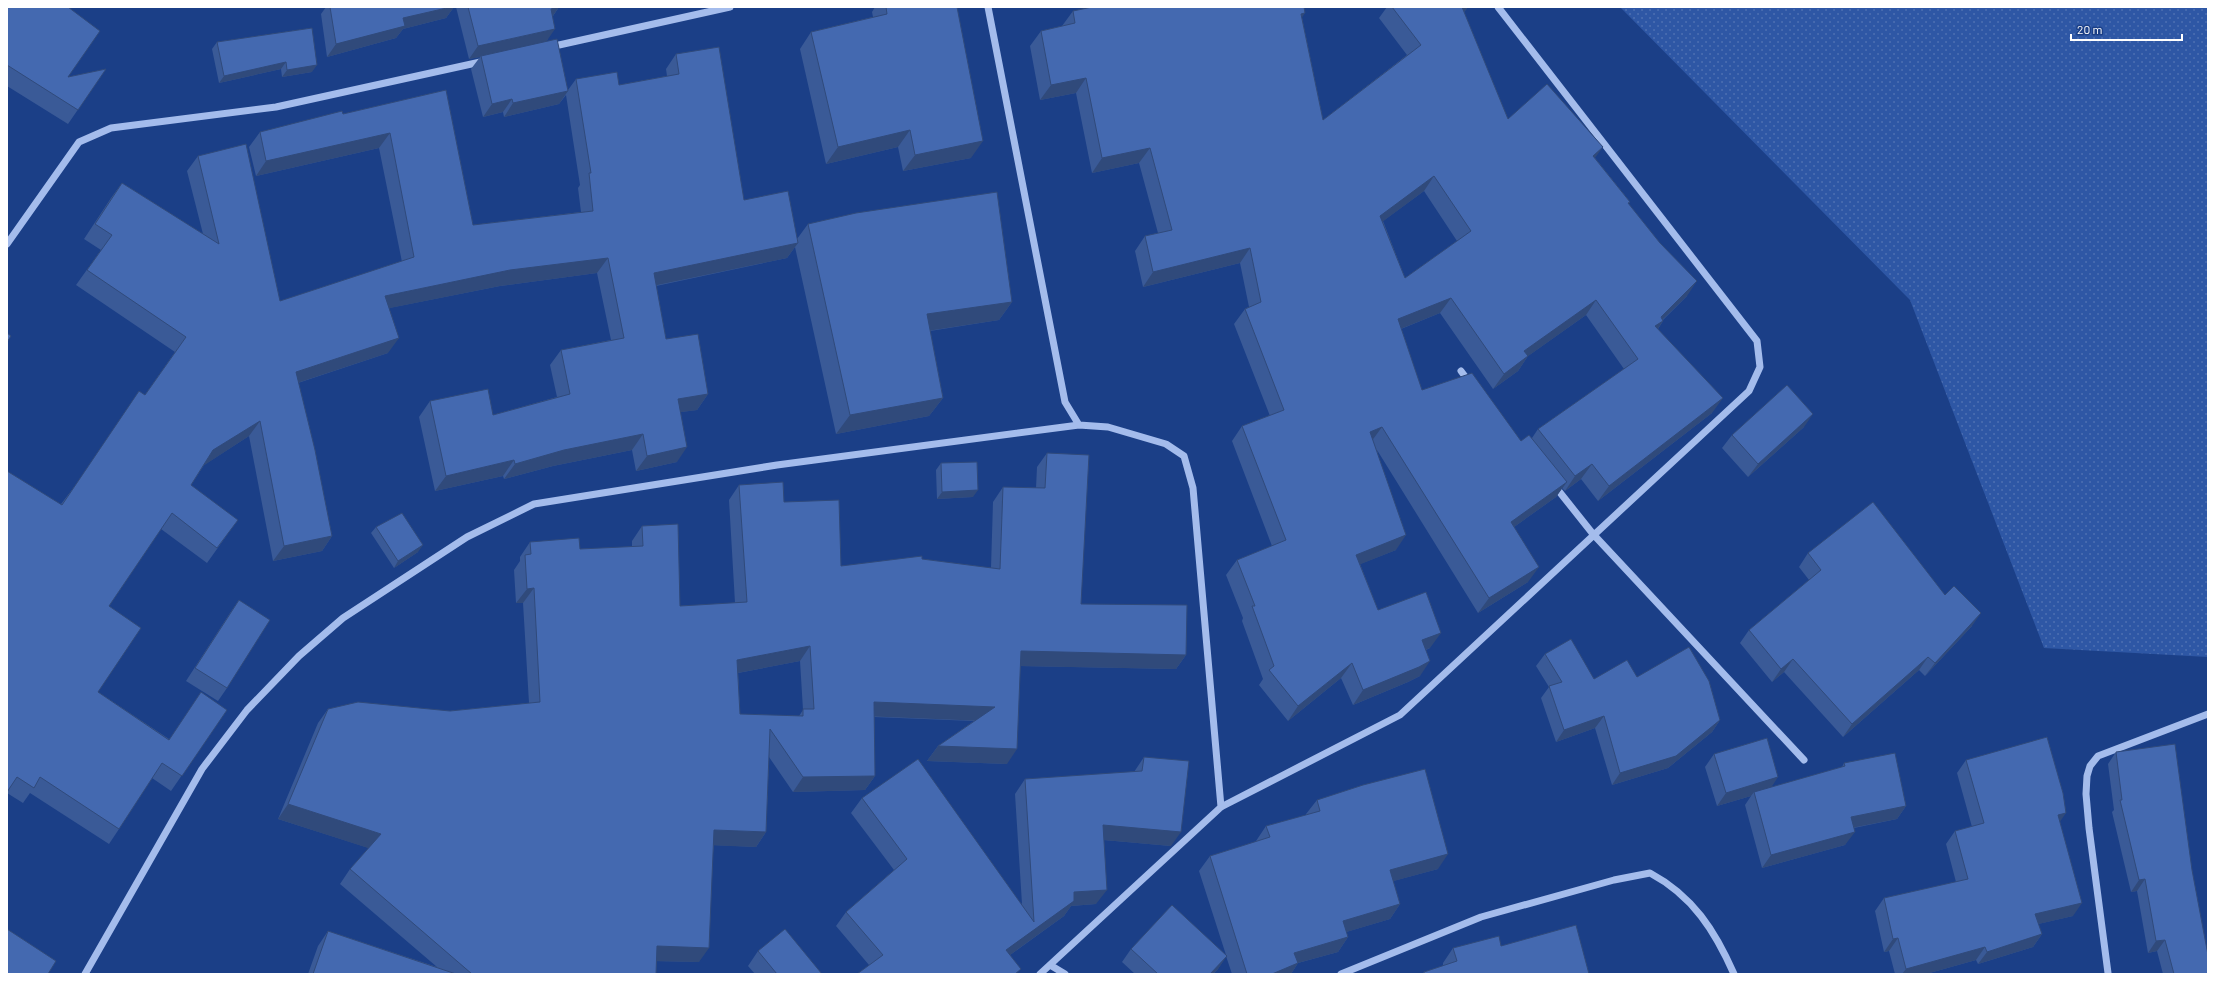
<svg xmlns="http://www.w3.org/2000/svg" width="2215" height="981" font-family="Barlow,sans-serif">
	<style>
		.grass { fill: url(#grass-dots) }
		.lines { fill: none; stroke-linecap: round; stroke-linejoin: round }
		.minor { stroke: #a4bcec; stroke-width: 7 }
		.wall { fill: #3a5a97; fill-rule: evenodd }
		.shaded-wall { fill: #304a7b }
		.building { fill: #4469b0; stroke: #304a7b; fill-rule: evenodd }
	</style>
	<defs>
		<pattern id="grass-dots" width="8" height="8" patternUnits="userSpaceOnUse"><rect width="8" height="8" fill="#2e57a5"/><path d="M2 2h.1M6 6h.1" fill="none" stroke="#4d70b2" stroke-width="1.8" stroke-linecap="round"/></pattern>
	</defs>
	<rect width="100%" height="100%" fill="#1b3f87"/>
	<!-- grass -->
	<path class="grass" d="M 1620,7 L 2208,7 L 2208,657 L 2044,648 L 1910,300 Z"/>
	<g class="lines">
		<!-- minor -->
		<path class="minor" d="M 988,7 L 1065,402 L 1079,425
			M 550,47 L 730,7
			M 7,244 L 79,142 L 111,128 L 276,107 L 485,61
			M 1461,371 L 1470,383
			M 1554,485 L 1593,534 L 1804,760
			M 1050,965 L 1065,974
			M 2108,973 L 2089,828 L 2086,794 L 2087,776 L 2090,766 L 2098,756 L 2208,714
			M 85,974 L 202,769 L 247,710 L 299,656 L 343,618 L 467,537 L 534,504 L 777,465 L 1079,425 L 1108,427 L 1166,444 L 1184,456 L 1193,488 L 1221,807
			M 1040,974 L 1221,807 L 1400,715 L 1749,391 L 1760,367 L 1757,341 L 1498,7
			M 1341,974 L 1481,917 L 1614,880 L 1650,873 C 1693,896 1715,931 1734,974"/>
	</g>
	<!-- wall -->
	<path class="wall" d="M 7,7 L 68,77 L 106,69 L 68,124 L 7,86 Z
		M 326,7 L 454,7 L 446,18 L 403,29 L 396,38 L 327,57 L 321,14 Z
		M 456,7 L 559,7 L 553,16 L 547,41 L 568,90 L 576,79 L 619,85 L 667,76 L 666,69 L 676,54 L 744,200 L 797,239 L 808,224 L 1012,302 L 999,320 L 930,331 L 943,398 L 929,416 L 836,434 L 795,247 L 787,258 L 656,286 L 666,339 L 708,394 L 697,410 L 681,412 L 677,462 L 636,471 L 632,450 L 553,466 L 504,479 L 503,476 L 435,491 L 419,417 L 430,401 L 493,415 L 557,397 L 550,365 L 561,350 L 611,340 L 597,273 L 500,286 L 389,308 L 388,353 L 298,383 L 332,536 L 322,551 L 273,561 L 249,436 L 204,465 L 191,485 L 227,535 L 207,563 L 161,529 L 109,606 L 98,692 L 169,739 L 227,710 L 171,791 L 152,778 L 119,829 L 109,844 L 30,793 L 23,803 L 7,793 L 61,504 L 145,395 L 175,352 L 76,285 L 101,250 L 84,239 L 111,198 L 122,183 L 203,234 L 187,171 L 198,156 L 280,301 L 402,262 L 379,148 L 256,176 L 249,147 L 260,132 L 343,114 L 446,90 L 473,225 L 581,212 L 578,188 L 580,185 L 566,95 L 559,104 L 504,117 L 503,112 L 483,117 L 471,69 L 480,57 L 469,59 Z
		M 875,7 L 957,7 L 971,158 L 903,171 L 898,147 L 826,164 L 800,49 L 811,32 L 873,17 L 872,12 Z
		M 1387,7 L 1468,7 L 1464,12 L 1508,119 L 1595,158 L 1630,202 L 1628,204 L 1687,296 L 1663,320 L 1663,321 L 1658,329 L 1712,413 L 1598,501 L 1581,479 L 1565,491 L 1562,488 L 1556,497 L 1514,527 L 1528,582 L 1478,613 L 1377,450 L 1396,550 L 1360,564 L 1378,610 L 1430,648 L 1426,650 L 1420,676 L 1408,682 L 1353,705 L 1341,678 L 1288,721 L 1259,685 L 1263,679 L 1242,621 L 1243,618 L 1226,575 L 1237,560 L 1272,546 L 1232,441 L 1242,426 L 1270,416 L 1234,324 L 1245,309 L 1249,307 L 1240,263 L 1143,287 L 1135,251 L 1145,236 L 1158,233 L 1139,163 L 1092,173 L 1076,93 L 1040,100 L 1030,46 L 1041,31 L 1062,26 L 1073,11 L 1302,18 L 1323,120 L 1407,55 L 1379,18 ZM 1424,191 L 1457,241 L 1405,278 L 1383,221 ZM 1440,313 L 1493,389 L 1518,371 L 1528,356 L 1586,315 L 1624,369 L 1538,429 L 1532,438 L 1521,441 L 1422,390 L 1401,329 Z
		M 312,28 L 312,72 L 282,77 L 281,69 L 219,83 L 212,49 L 217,42 Z
		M 1804,427 L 1748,477 L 1722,448 L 1732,435 Z
		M 1047,453 L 1081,604 L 1186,655 L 1176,669 L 1020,666 L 1007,764 L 927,761 L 938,746 L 974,721 L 874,717 L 875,776 L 865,790 L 793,792 L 769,757 L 766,832 L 756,847 L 714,845 L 699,962 L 656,961 L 656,974 L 308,974 L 318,946 L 328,931 L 437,967 L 340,884 L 350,869 L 369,848 L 278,819 L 318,723 L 328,709 L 450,711 L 529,703 L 523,603 L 516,603 L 514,570 L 520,561 L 520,557 L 530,542 L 580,549 L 632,547 L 632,541 L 642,526 L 680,606 L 735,603 L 729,500 L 739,485 L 784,502 L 841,566 L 922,559 L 991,568 L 993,502 L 1003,487 L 1036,488 L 1037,467 ZM 800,661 L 803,710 L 799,716 L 740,714 L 738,673 Z
		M 941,463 L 973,497 L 937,499 L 936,470 Z
		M 376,527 L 418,552 L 394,568 L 371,533 Z
		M 1808,553 L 1945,595 L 1972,626 L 1925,676 L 1919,670 L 1843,737 L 1784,672 L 1772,682 L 1740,643 L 1749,630 L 1809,580 L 1799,567 Z
		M 239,600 L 227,688 L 218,701 L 186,681 L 230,613 Z
		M 1545,654 L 1594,679 L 1637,677 L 1720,720 L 1712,732 L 1668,768 L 1612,785 L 1595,728 L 1556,742 L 1541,698 L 1549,687 L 1536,666 Z
		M 2116,752 L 2192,870 L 2208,974 L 2163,974 L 2157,951 L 2148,953 L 2137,891 L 2131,892 L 2112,812 L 2114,810 L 2108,764 Z
		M 1714,754 L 1772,787 L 1842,767 L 1844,763 L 1906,806 L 1897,819 L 1854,828 L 1845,845 L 1762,868 L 1745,805 L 1751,796 L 1717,806 L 1705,767 Z
		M 1144,757 L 1171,846 L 1104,840 L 1096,904 L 1071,906 L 1064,916 L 1010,955 L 869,965 L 836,926 L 846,912 L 894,870 L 851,813 L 862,798 L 1022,904 L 1015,794 L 1025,779 L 1134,772 Z
		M 1966,760 L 2060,822 L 2073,916 L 2038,924 L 2042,934 L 2033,947 L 1978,964 L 1976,960 L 1926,974 L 1895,974 L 1889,951 L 1884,952 L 1875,911 L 1884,898 L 1956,882 L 1946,844 L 1955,831 L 1972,827 L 1957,773 Z
		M 1317,800 L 1438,869 L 1393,881 L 1400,904 L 1390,919 L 1346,932 L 1348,937 L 1338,952 L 1298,963 L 1291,974 L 1232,974 L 1226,956 L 1218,969 L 1213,974 L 1135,974 L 1122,962 L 1131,949 L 1226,955 L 1199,871 L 1210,856 L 1256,842 L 1256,841 L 1266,826 L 1306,815 L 1306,814 Z
		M 1501,946 L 1589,974 L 1422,974 L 1424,972 L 1443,966 L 1443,963 L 1453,948 Z
		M 758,951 L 822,974 L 755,974 L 748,966 Z"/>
	<!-- shaded-wall -->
	<path class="shaded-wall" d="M 451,7 L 454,7 L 446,18 L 403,29 L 396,38 L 327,57 L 336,44 L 403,18 Z
		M 559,7 L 550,20 L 551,9 Z
		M 1462,7 L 1468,7 L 1465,11 L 1452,22 Z
		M 1305,13 L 1295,28 L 1301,14 Z
		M 555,29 L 546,42 L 481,56 L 480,57 L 469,59 L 478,46 Z
		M 286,62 L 281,69 L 219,83 L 224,76 Z
		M 317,65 L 312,72 L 282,77 L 287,70 Z
		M 1086,78 L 1076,93 L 1040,100 L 1051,85 Z
		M 568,91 L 559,104 L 504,117 L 513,103 Z
		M 512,99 L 503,112 L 483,117 L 492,104 Z
		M 910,130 L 898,147 L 826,164 L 838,147 Z
		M 390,133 L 379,148 L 256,176 L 266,161 Z
		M 983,141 L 971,158 L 903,171 L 915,155 Z
		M 1603,147 L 1592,162 L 1593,156 Z
		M 1150,148 L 1139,163 L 1092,173 L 1102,158 Z
		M 1434,176 L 1424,191 L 1370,231 L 1380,216 Z
		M 798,243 L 787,258 L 643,288 L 654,273 Z
		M 1250,248 L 1240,263 L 1143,287 L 1153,272 Z
		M 608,258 L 597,273 L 500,286 L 375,311 L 385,296 L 510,270 Z
		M 1697,281 L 1687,296 L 1658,324 L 1663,321 L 1653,336 L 1645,341 L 1661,317 Z
		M 1451,298 L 1440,313 L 1388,334 L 1398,319 Z
		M 1596,300 L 1586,315 L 1514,366 L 1524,351 Z
		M 1012,302 L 999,320 L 914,333 L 927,314 Z
		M 399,338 L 388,353 L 285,387 L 296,372 Z
		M 1528,356 L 1518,371 L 1493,389 L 1504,374 Z
		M 708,394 L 697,410 L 667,414 L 678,399 Z
		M 943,398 L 929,416 L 836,434 L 850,415 Z
		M 1723,398 L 1712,413 L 1598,501 L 1609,486 Z
		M 1813,414 L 1804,427 L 1748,477 L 1758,464 Z
		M 260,421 L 249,436 L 203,466 L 213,450 Z
		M 1382,427 L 1371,442 L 1370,432 Z
		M 643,434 L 632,450 L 553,466 L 504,479 L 515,464 L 564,450 Z
		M 687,447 L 677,462 L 636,471 L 647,456 Z
		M 514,460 L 503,476 L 435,491 L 446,476 Z
		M 1592,464 L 1581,479 L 1565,491 L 1575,476 Z
		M 1567,482 L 1556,497 L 1500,537 L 1511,522 Z
		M 978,490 L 973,497 L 937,499 L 942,492 Z
		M 1406,535 L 1396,550 L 1346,570 L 1356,555 Z
		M 332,536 L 322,551 L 273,561 L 284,546 Z
		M 423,545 L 418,552 L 394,568 L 398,561 Z
		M 1539,567 L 1528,582 L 1478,613 L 1489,598 Z
		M 534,588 L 523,603 L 516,603 L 527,589 Z
		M 1981,613 L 1972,626 L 1925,676 L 1935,663 Z
		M 1441,633 L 1430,648 L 1412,655 L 1422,640 Z
		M 810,646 L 800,661 L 727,675 L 737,660 Z
		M 1021,651 L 1186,655 L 1176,669 L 1011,666 Z
		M 1928,657 L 1919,670 L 1843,737 L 1852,724 Z
		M 1793,659 L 1784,672 L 1772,682 L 1781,669 Z
		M 1430,661 L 1420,676 L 1408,682 L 1353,705 L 1363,690 Z
		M 1352,663 L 1341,678 L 1288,721 L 1298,706 Z
		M 874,702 L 995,707 L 985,721 L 863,716 Z
		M 1604,716 L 1595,728 L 1556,742 L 1564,730 Z
		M 1720,720 L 1712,732 L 1668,768 L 1612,785 L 1620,773 Z
		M 938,746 L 1017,749 L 1007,764 L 927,761 Z
		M 875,776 L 865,790 L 793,792 L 803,777 Z
		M 1778,777 L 1769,791 L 1754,792 L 1751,796 L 1717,806 L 1726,793 Z
		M 288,804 L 381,834 L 371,849 L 278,819 Z
		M 1906,806 L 1897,819 L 1841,830 L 1851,817 Z
		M 2066,813 L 2057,826 L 2058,815 Z
		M 1103,825 L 1181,832 L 1171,846 L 1092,839 Z
		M 714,830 L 766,832 L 756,847 L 704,845 Z
		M 1855,832 L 1845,845 L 1762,868 L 1771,855 Z
		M 1448,854 L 1438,869 L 1379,885 L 1390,870 Z
		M 2145,879 L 2137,891 L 2131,892 L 2139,880 Z
		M 1107,890 L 1096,904 L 1071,906 L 1064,916 L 996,965 L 1006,950 L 1074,892 Z
		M 2082,903 L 2073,916 L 2026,927 L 2035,914 Z
		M 1400,904 L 1390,919 L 1333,936 L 1343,921 Z
		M 2042,934 L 2033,947 L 1978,964 L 1987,952 Z
		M 1348,937 L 1338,952 L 1283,967 L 1294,953 Z
		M 1898,938 L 1889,951 L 1884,952 L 1893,939 Z
		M 2165,940 L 2157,951 L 2148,953 L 2156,941 Z
		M 657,946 L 709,948 L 699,962 L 647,961 Z
		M 1985,947 L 1976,960 L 1926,974 L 1902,974 L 1906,969 Z
		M 1227,956 L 1218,969 L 1213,974 L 1210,974 Z
		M 1298,963 L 1291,974 L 1272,974 Z"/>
	<!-- building -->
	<path class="building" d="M 7,7 L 68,7 L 100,31 L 68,77 L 106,69 L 78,110 L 7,65 Z
		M 330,7 L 451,7 L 403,18 L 405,26 L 336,44 Z
		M 468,7 L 559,7 L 551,9 L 555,29 L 478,46 Z
		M 886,7 L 957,7 L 983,141 L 915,155 L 910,130 L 838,147 L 811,32 L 887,14 Z
		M 1092,7 L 1304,7 L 1305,13 L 1301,14 L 1323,120 L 1421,45 L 1392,7 L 1462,7 L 1508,119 L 1547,84 L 1603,147 L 1593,156 L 1630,202 L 1628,203 L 1660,243 L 1697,281 L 1661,317 L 1663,321 L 1655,326 L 1723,398 L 1609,486 L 1592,464 L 1575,476 L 1538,429 L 1638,359 L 1596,300 L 1524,351 L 1528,356 L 1504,374 L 1451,298 L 1398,319 L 1422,390 L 1472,373 L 1521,441 L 1529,435 L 1567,482 L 1511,522 L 1539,567 L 1489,598 L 1382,427 L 1370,432 L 1406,535 L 1356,555 L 1378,610 L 1426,592 L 1441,633 L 1422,640 L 1430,661 L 1419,667 L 1363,690 L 1352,663 L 1298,706 L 1269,670 L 1274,666 L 1252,606 L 1255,606 L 1237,560 L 1286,540 L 1242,426 L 1284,410 L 1245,309 L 1261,302 L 1250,248 L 1153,272 L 1145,236 L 1172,230 L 1150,148 L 1102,158 L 1086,78 L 1051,85 L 1041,31 L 1075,23 L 1073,11 ZM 1434,176 L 1471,231 L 1405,278 L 1380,216 Z
		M 312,28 L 317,65 L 287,70 L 286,62 L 224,76 L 217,42 Z
		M 557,39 L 568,91 L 513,103 L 512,99 L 492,104 L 481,56 Z
		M 719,47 L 744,200 L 788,191 L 798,243 L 654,273 L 666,339 L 698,334 L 708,394 L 678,399 L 687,447 L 647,456 L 643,434 L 564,450 L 515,464 L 514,460 L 446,476 L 430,401 L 488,389 L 493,415 L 570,394 L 561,350 L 624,338 L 608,258 L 510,270 L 385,296 L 399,338 L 296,372 L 315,450 L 332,536 L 284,546 L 260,421 L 213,450 L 191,485 L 238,520 L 217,548 L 172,513 L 109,606 L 141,628 L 98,692 L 169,740 L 201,692 L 227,710 L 182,776 L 162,763 L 119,829 L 40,777 L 34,788 L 17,777 L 7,792 L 7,471 L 62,505 L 139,391 L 145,395 L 186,337 L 87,270 L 112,235 L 95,224 L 122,183 L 219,244 L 198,156 L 246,144 L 280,301 L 414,257 L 390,133 L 266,161 L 260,132 L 342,111 L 343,114 L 446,90 L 473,225 L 593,211 L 589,173 L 591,173 L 576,79 L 617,72 L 619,85 L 679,74 L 676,54 Z
		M 997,192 L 1012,302 L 927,314 L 943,398 L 850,415 L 808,224 L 856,213 Z
		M 7,333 L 11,336 L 7,342 Z
		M 1787,385 L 1813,414 L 1758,464 L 1732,435 Z
		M 1047,453 L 1089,455 L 1081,604 L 1187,605 L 1186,655 L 1021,651 L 1017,749 L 938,746 L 995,707 L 874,702 L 875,776 L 803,777 L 770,729 L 766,832 L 714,830 L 709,948 L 657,946 L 656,974 L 472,974 L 350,869 L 381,834 L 288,804 L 328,709 L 358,702 L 450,711 L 540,702 L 534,588 L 527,589 L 525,555 L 531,554 L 530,542 L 579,538 L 580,549 L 643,546 L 642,526 L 678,524 L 680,606 L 747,602 L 739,485 L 783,482 L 784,502 L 839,500 L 841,566 L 922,556 L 922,559 L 1000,569 L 1003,487 L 1045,488 ZM 810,646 L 814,709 L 803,709 L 803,716 L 740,714 L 737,660 Z
		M 977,462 L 978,490 L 942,492 L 941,463 Z
		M 1873,502 L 1945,595 L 1954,586 L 1981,613 L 1935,663 L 1928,657 L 1852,724 L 1793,659 L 1781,669 L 1749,630 L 1821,570 L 1808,553 Z
		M 402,513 L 423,545 L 398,561 L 376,527 Z
		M 239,600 L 270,620 L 227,688 L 195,668 Z
		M 1571,639 L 1594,679 L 1627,660 L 1637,677 L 1689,647 L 1709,681 L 1720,720 L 1676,756 L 1620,773 L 1604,716 L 1564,730 L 1549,686 L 1562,682 L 1545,654 Z
		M 2047,737 L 2063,793 L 2066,813 L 2058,815 L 2082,903 L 2035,914 L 2042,934 L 1987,952 L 1985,947 L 1906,969 L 1898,938 L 1893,939 L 1884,898 L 1968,879 L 1955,831 L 1984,823 L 1966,760 Z
		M 1767,738 L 1778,777 L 1726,793 L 1714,754 Z
		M 2175,744 L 2192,870 L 2208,955 L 2208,974 L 2174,974 L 2165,940 L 2156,941 L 2145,879 L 2139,880 L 2120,800 L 2122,800 L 2116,752 Z
		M 1895,753 L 1906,806 L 1851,817 L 1855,832 L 1771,855 L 1754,792 L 1845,766 L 1844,763 Z
		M 1144,757 L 1189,761 L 1181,832 L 1103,825 L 1107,890 L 1074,892 L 1074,901 L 1006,950 L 1021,969 L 1015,974 L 857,974 L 883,955 L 846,912 L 907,859 L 862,798 L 918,759 L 1034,922 L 1025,779 L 1142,771 Z
		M 1425,769 L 1448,854 L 1390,870 L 1400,904 L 1343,921 L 1348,937 L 1294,953 L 1298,963 L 1272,974 L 1247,974 L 1210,856 L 1270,837 L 1266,826 L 1320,811 L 1317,800 L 1363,785 Z
		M 1172,905 L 1227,956 L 1210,974 L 1158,974 L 1131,949 Z
		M 1576,925 L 1589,974 L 1424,974 L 1424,972 L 1457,961 L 1453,948 L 1499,936 L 1501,946 Z
		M 7,929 L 56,961 L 48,974 L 7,974 Z
		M 785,929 L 822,974 L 777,974 L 758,951 Z
		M 328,931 L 456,974 L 313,974 Z"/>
	<!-- border -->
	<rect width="2215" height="981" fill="none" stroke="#ffffff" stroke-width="16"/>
	<!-- scale -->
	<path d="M2071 34v6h111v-6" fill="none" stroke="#ffffff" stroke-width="2"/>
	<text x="2077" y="34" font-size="12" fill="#ffffff" stroke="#1b3f87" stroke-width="3" paint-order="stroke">20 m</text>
</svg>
